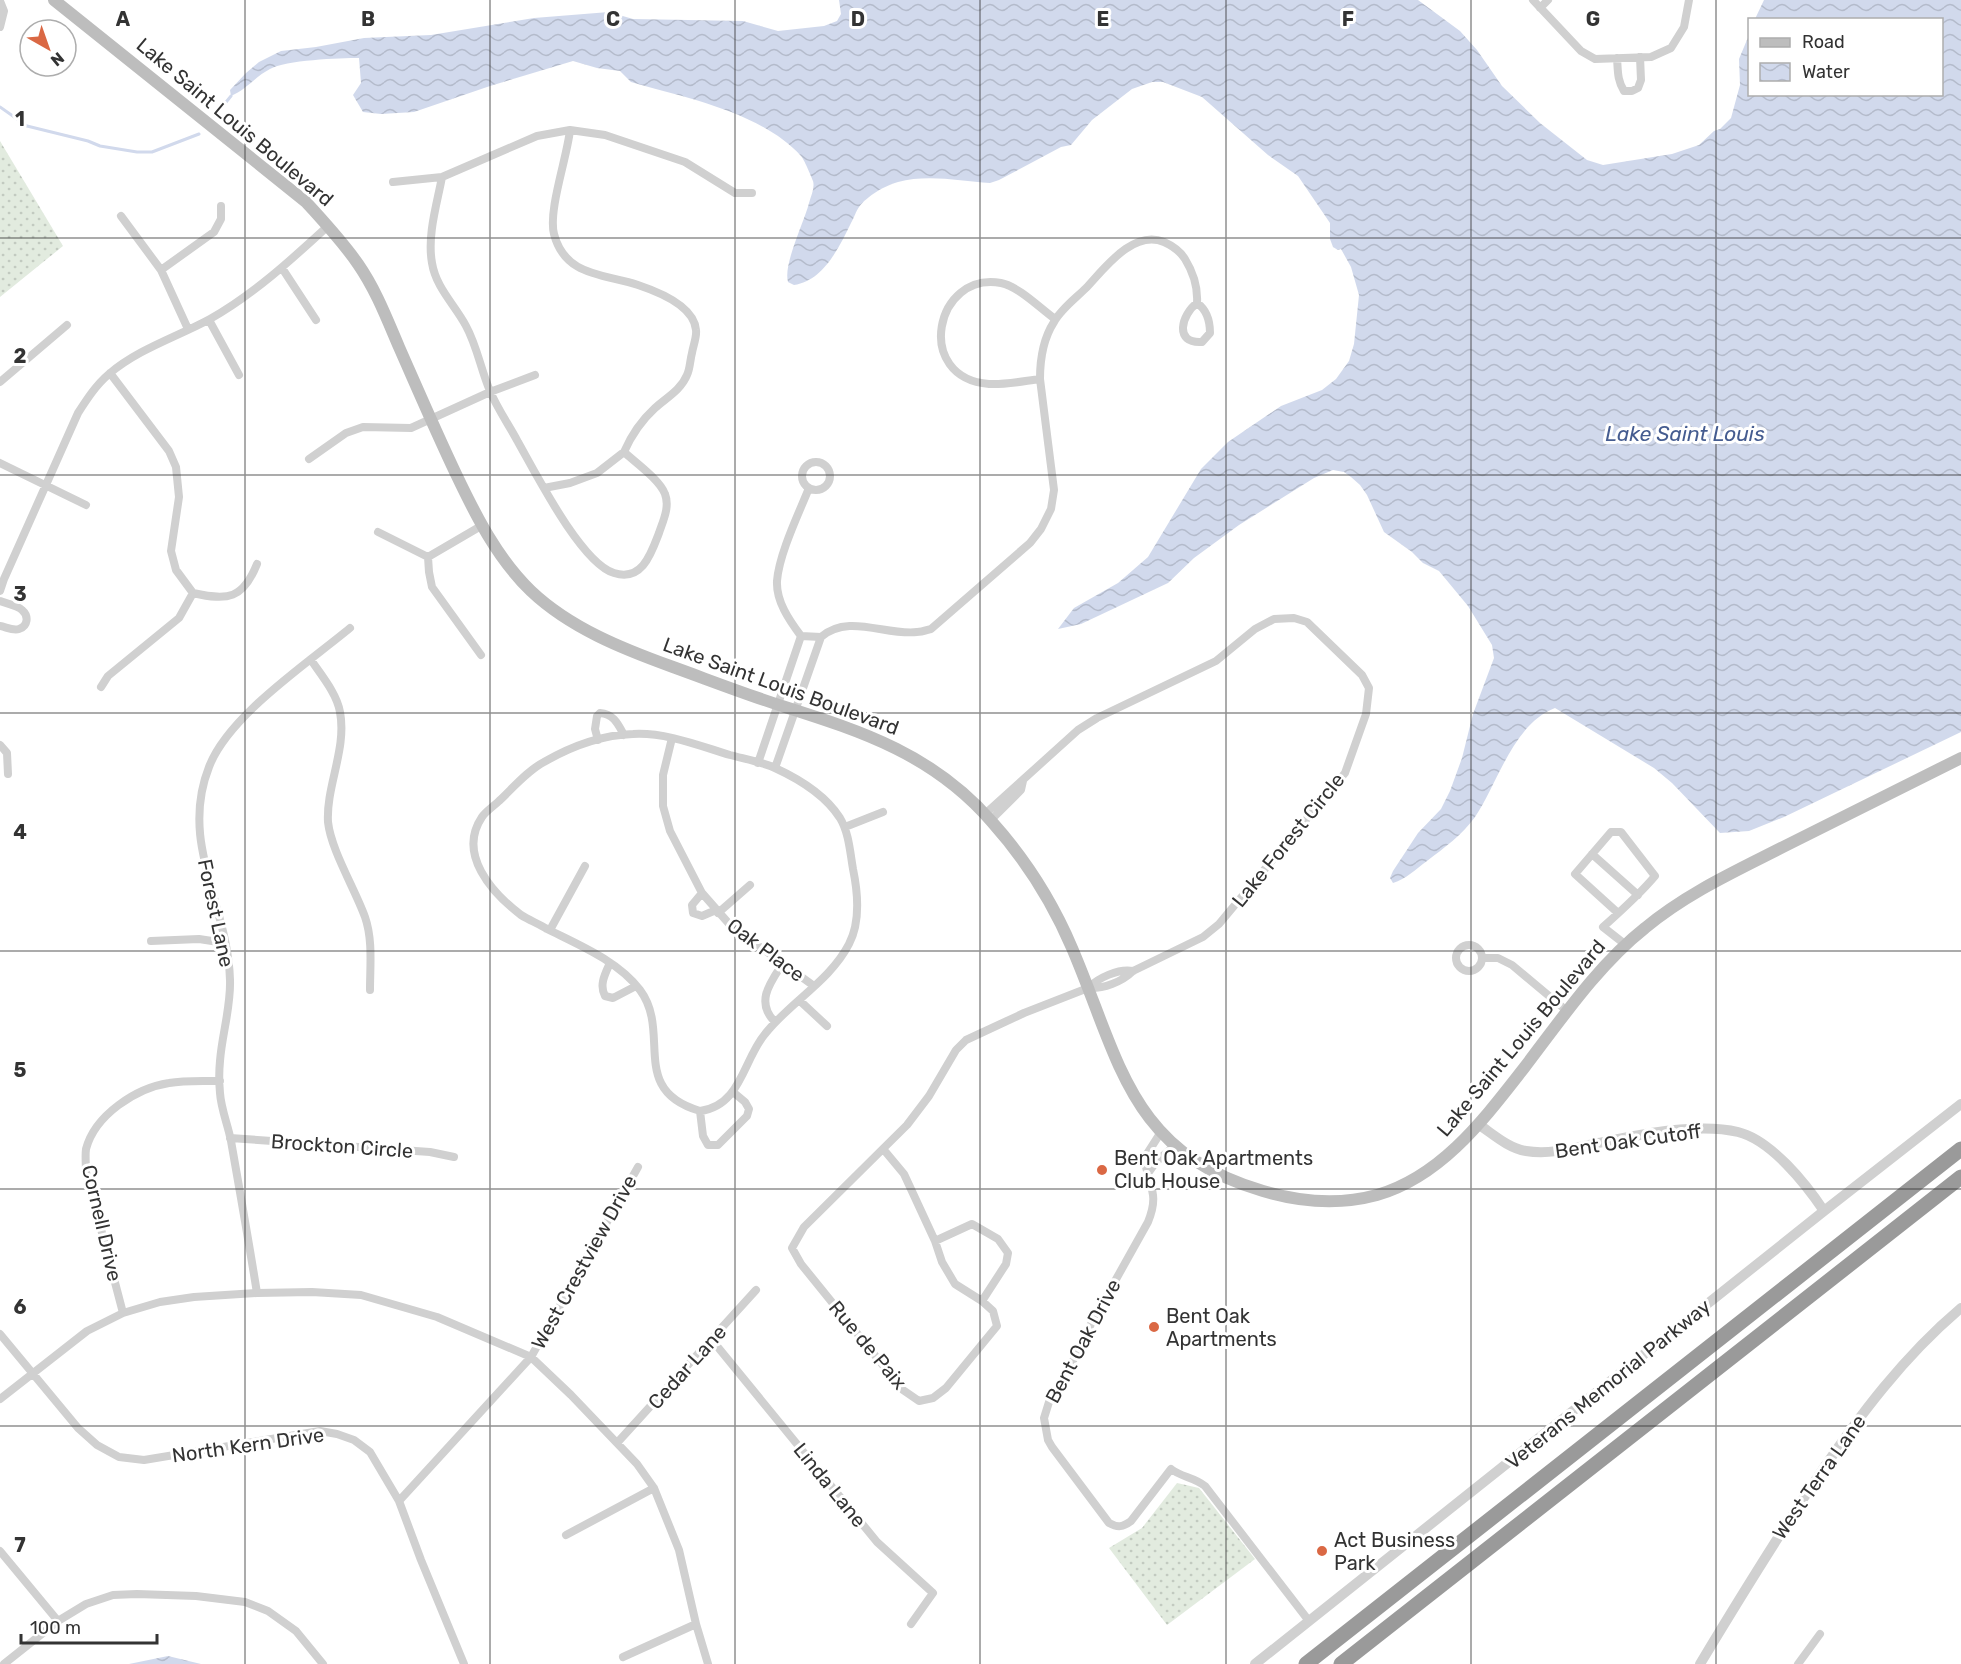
<svg xmlns="http://www.w3.org/2000/svg" width="1961" height="1664" font-family="Rubik,sans-serif">
	<style>
		.grass { fill: url(#grass-dots) }
		.water { fill: url(#water-waves) }
		.lines { fill: none; stroke-linecap: round; stroke-linejoin: round }
		.stream { stroke: #d1d9ec; stroke-width: 3 }
		.minor { stroke: #d0d0d0; stroke-width: 8 }
		.tertiary { stroke: #d0d0d0; stroke-width: 10 }
		.secondary { stroke: #bdbdbd; stroke-width: 12 }
		.motorway { stroke: #9a9a9a; stroke-width: 15 }
		.grid { fill: none; stroke: #333; stroke-width: 1.5; stroke-opacity: 0.55 }
		.poi-dot { fill: #da6844; stroke: #fff; stroke-width: 2 }
		.labels { text-anchor: middle; stroke-width: 6; stroke-linejoin: round; paint-order: stroke }
		.street-label { font-size: 20px; fill: #333; stroke: #fff }
		.poi-label { font-size: 20px; fill: #333; stroke: #fff; text-anchor: start }
		.water-label { font-size: 21px; font-style: italic; fill: #455c90; stroke: #fff }
		.grid-label { font-size: 20px; text-anchor: middle; font-weight: bold; fill: #333; stroke: #fff; stroke-width: 6; stroke-linejoin: round; paint-order: stroke }
	</style>
	<defs>
		<pattern id="grass-dots" width="8" height="8" patternUnits="userSpaceOnUse" patternTransform="scale(1.5)"><rect width="8" height="8" fill="#e2ebdf"/><path d="M2 2h.1M6 6h.1" fill="none" stroke="#c2cac0" stroke-width="1.8" stroke-linecap="round"/></pattern>
		<pattern id="water-waves" width="16" height="10" patternUnits="userSpaceOnUse" patternTransform="scale(1.5)"><rect width="16" height="10" fill="#d1d9ec"/><path d="M0 5q4-4 8 0t8 0" fill="none" stroke="#b4bbcb"/></pattern>
	</defs>
	<rect width="100%" height="100%" fill="#fff"/>
	<!-- grass -->
	<path class="grass" d="M 0,141 L 63,246 L 0,297 Z
		M 1177,1483 L 1199,1488 L 1255,1559 L 1167,1625 L 1109,1548 L 1142,1528 Z"/>
	<!-- water -->
	<path class="water" d="M 839,0 L 1418,0 L 1460,31 L 1477,50 L 1502,86 L 1540,123 L 1587,160 L 1603,165 L 1672,154 L 1699,145 L 1714,131 L 1720,129 L 1731,118 L 1740,85 L 1739,59 L 1749,35 L 1750,94 L 1942,94 L 1942,20 L 1755,19 L 1764,0 L 1961,0 L 1961,732 L 1784,817 L 1749,831 L 1720,833 L 1672,783 L 1654,768 L 1555,708 C 1513,724 1498,783 1475,817 C 1462,835 1444,848 1427,861 C 1416,869 1406,879 1393,883 L 1390,878 L 1393,871 L 1418,833 L 1441,809 L 1450,791 L 1462,758 L 1473,714 L 1494,658 L 1492,645 L 1468,606 L 1439,571 L 1423,563 L 1412,552 L 1384,532 L 1367,495 L 1360,485 L 1351,477 L 1344,472 L 1333,470 L 1314,478 L 1239,525 L 1194,558 L 1168,583 L 1081,624 L 1058,629 L 1074,608 L 1118,583 L 1148,557 L 1201,469 L 1228,442 L 1281,406 L 1322,390 L 1336,379 L 1349,361 L 1354,344 L 1359,295 L 1351,267 L 1341,249 L 1338,250 L 1333,247 L 1330,239 L 1330,223 L 1298,176 L 1268,155 L 1202,97 L 1163,82 L 1152,82 L 1132,89 L 1092,120 L 1071,145 L 1061,147 L 999,180 L 990,183 C 961,181 927,174 898,182 C 886,185 867,196 859,207 C 856,211 854,218 851,223 C 839,248 823,281 794,285 L 788,282 C 783,264 804,223 809,203 C 811,196 815,188 813,181 C 811,176 804,159 801,156 C 761,112 686,98 631,82 L 620,71 L 597,68 L 573,61 L 490,86 L 414,112 L 381,114 L 363,112 L 353,95 L 361,83 L 359,58 C 340,58 285,60 270,69 C 256,76 246,90 231,96 L 230,90 L 246,73 L 259,62 L 281,51 L 316,47 L 364,38 L 431,35 L 534,18 L 609,12 L 633,19 L 743,21 L 778,31 L 824,26 L 837,21 L 841,14 Z
		M 168,1656 L 201,1664 L 129,1664 Z"/>
	<g class="lines">
		<!-- stream -->
		<path class="stream" d="M 0,107 L 27,126 L 88,141 L 100,146 L 137,152 L 152,152 L 199,134
			M 218,112 L 231,96"/>
		<!-- minor -->
		<path class="minor" d="M 1533,0 L 1581,51 L 1595,59 L 1651,57 L 1671,48 L 1684,27 L 1689,0
			M 0,1 L 4,11 L 0,27
			M 1540,8 L 1548,0
			M 1617,58 C 1618,70 1617,80 1624,91 L 1632,91 L 1638,88 L 1641,80 L 1640,57
			M 570,130 C 567,158 548,210 554,234 C 565,277 605,274 638,285 C 659,292 694,306 696,330 C 697,337 693,346 692,353 C 690,360 690,369 687,375 C 681,390 666,398 655,408 C 643,419 631,436 624,452
			M 442,177 C 437,204 427,235 432,263 C 436,288 455,305 466,326 C 477,346 481,370 490,391 C 497,408 509,425 518,442 C 535,472 581,563 614,573 C 642,582 651,554 659,533 C 663,521 670,507 665,494 C 660,480 635,462 624,452 L 597,473 L 570,483 L 544,488
			M 393,182 L 442,177 L 537,136 L 570,130 L 605,135 L 685,162 L 735,193 L 752,193
			M 121,216 L 161,270 L 188,329
			M 282,268 L 316,320
			M 161,270 L 214,232 L 221,219 L 221,206
			M 1197,303 C 1207,310 1210,321 1210,333 L 1202,342 C 1173,344 1182,314 1197,303 Z
			M 209,320 L 239,375
			M 110,373 L 169,451 L 176,467 L 179,497 L 171,551 L 176,570 L 193,593 C 228,601 243,599 257,564
			M 1040,379 C 1024,381 1005,385 989,384 C 913,378 935,271 1001,283 C 1018,286 1041,309 1055,319
			M 0,382 L 67,325
			M 309,459 L 346,433 L 363,427 L 411,428 L 490,392 L 535,375
			M802 476a14 14 0 1 1 28 0a14 14 0 1 1-28 0Z
			M 0,463 L 86,505
			M 809,488 C 799,513 779,554 777,581 C 776,601 789,620 801,636 L 821,637
			M 378,532 L 428,557
			M 428,557 L 429,572 L 432,587 L 481,655
			M 428,557 L 481,526
			M 0,591 L 4,579 L 78,413 C 87,399 96,385 109,374 C 138,349 177,337 210,319 C 254,294 291,260 328,226
			M 0,601 C 7,604 17,605 22,610 C 29,616 28,626 19,629 C 13,631 6,627 0,626
			M 311,660 C 322,676 337,694 340,712 C 347,749 326,786 328,822 C 331,850 355,889 365,917 C 373,940 370,966 370,990
			M 101,687 L 108,676 L 179,618 L 193,593
			M 672,738 L 663,775 L 663,806 L 670,831 L 702,893 L 731,926 L 814,986
			M 598,740 L 595,729 L 597,716 L 600,713 C 614,714 618,724 624,735
			M 0,745 L 7,753 L 8,774
			M 758,763 L 801,636
			M 775,768 L 821,637 C 848,613 886,636 917,632 C 922,632 927,630 931,629 L 1030,543 L 1041,529 L 1051,509 L 1054,490 L 1040,379 C 1040,359 1043,339 1054,322 C 1061,309 1076,298 1086,288 C 1104,269 1133,229 1164,242 C 1173,246 1180,251 1185,259 C 1193,272 1198,287 1197,303
			M 985,814 L 1078,730 L 1097,718 L 1216,661 L 1255,629 L 1274,619 L 1294,618 L 1307,622 L 1362,675 L 1369,688 L 1366,714 L 1345,773 L 1219,924 L 1203,937 L 1133,971 C 1122,982 1103,989 1088,988
			M 991,820 L 1021,790 L 1023,781
			M 845,827 L 883,812
			M 1592,854 L 1638,895
			M 702,893 L 692,905 L 693,913 L 702,916 L 716,910
			M 718,913 L 750,885
			M 1618,913 L 1575,874 L 1611,832 L 1621,832 L 1655,876 C 1640,894 1621,911 1603,927 L 1626,945
			M 550,930 L 585,866
			M 151,941 L 199,939 L 225,943
			M1456 958a13 13 0 1 1 26 0a13 13 0 1 1-26 0Z
			M 1482,958 L 1498,958 L 1512,965 L 1567,1011
			M 610,963 C 605,974 599,985 605,996 L 613,998 L 636,986
			M 799,1000 L 827,1026
			M 775,1022 C 755,1002 770,983 783,963
			M 700,1111 C 741,1106 743,1060 765,1034 C 790,1002 830,981 849,944 C 861,921 858,893 853,869 C 850,852 849,833 840,818 C 826,796 799,779 775,768 C 762,762 745,759 730,755 C 700,746 665,732 633,734 C 602,735 570,747 544,762 C 527,771 513,788 499,801 C 494,806 486,811 482,817 C 457,854 492,893 521,915 C 529,920 539,924 547,929 C 579,945 618,961 640,990 C 672,1033 628,1090 700,1111 L 703,1136 L 708,1145 L 718,1145 L 747,1116 L 749,1109 L 745,1102 L 733,1092
			M 1161,1132 L 1145,1157 C 1146,1186 1161,1190 1148,1222 L 1091,1324 L 1082,1345 L 1049,1402 L 1044,1418 L 1048,1440 L 1052,1447 L 1109,1523 C 1118,1528 1123,1527 1131,1521 L 1171,1469 C 1181,1477 1194,1477 1205,1486 L 1309,1621
			M 230,1138 L 430,1152 L 454,1157
			M 884,1150 L 904,1174 L 935,1241 L 942,1262 L 955,1284 L 982,1301 L 993,1311 L 997,1326 L 946,1388 L 933,1398 L 919,1401 L 903,1390 L 801,1264 L 792,1248 L 804,1227 L 907,1125 L 929,1096 L 956,1050 L 966,1040 L 1024,1013 L 1088,988 C 1098,978 1119,968 1133,971
			M 1149,1172 L 1156,1162 L 1174,1146
			M 935,1241 L 972,1224 L 998,1239 L 1008,1253 L 1006,1264 L 982,1301
			M 257,1293 C 249,1243 240,1192 231,1141 C 228,1125 221,1109 220,1093 C 219,1082 219,1071 220,1061 C 222,1034 231,1007 230,980 C 228,905 179,843 209,767 C 228,716 308,663 350,628
			M 123,1313 L 86,1172 C 86,1165 85,1156 86,1149 C 95,1115 136,1088 169,1083 C 185,1080 203,1081 220,1081
			M 0,1334 L 78,1428 L 97,1445 L 119,1457 L 144,1460 L 320,1431 L 337,1434 L 354,1440 L 370,1452 L 399,1501 L 421,1560 L 464,1664
			M 712,1340 L 877,1542 L 933,1593 L 911,1624
			M 0,1399 L 87,1331 L 123,1313 L 160,1302 L 194,1297 L 257,1293 L 312,1292 L 361,1295 L 437,1317 L 531,1357 L 571,1395 L 637,1464 L 654,1488 L 679,1550 L 696,1624 L 708,1664
			M 617,1443 L 756,1290
			M 399,1501 L 531,1357 L 638,1167
			M 566,1535 L 654,1488
			M 0,1551 L 58,1621
			M 623,1657 L 696,1624
			M 4,1664 L 58,1621 L 86,1604 L 113,1595 L 137,1594 L 196,1596 L 245,1602 L 268,1611 L 296,1631 L 323,1664
			M 1798,1664 L 1820,1634"/>
		<!-- tertiary -->
		<path class="tertiary" d="M 1478,1124 C 1493,1134 1508,1148 1526,1151 C 1550,1155 1574,1148 1598,1143 C 1638,1135 1698,1122 1738,1132 C 1771,1140 1806,1184 1824,1211
			M 1255,1664 L 1824,1211 L 1961,1104
			M 1700,1664 C 1738,1601 1776,1539 1817,1478 C 1859,1416 1904,1356 1961,1308"/>
		<!-- secondary -->
		<path class="secondary" d="M 54,0 L 306,202 C 324,222 343,242 358,264 C 376,290 387,319 399,347 C 418,390 436,432 456,474 C 476,516 497,558 531,591 C 570,628 623,649 673,667 C 709,680 745,694 782,706 C 864,732 934,755 992,822 C 1026,860 1052,901 1072,948 C 1120,1060 1129,1152 1263,1191 C 1300,1202 1340,1205 1377,1195 C 1442,1176 1484,1119 1524,1068 C 1560,1021 1598,965 1645,928 C 1687,893 1736,871 1785,846 C 1843,817 1902,788 1961,758"/>
		<!-- motorway -->
		<path class="motorway" d="M 1306,1664 L 1961,1149
			M 1341,1664 L 1961,1177"/>
	</g>
	<!-- grid -->
	<path class="grid" d="M 245,0 L 245,1664M 490,0 L 490,1664M 735,0 L 735,1664M 980,0 L 980,1664M 1226,0 L 1226,1664M 1471,0 L 1471,1664M 1716,0 L 1716,1664M 0,238 L 1961,238M 0,475 L 1961,475M 0,713 L 1961,713M 0,951 L 1961,951M 0,1189 L 1961,1189M 0,1426 L 1961,1426"/>
	<!-- markers -->
	<g class="poi-dot">
		<circle cx="1102" cy="1170" r="6"/>
		<circle cx="1154" cy="1327" r="6"/>
		<circle cx="1322" cy="1551" r="6"/>
	</g>
	<g class="labels">
		<!-- street labels -->
		<g class="street-label">
			<text transform="translate(235 122) rotate(40)" y="7">Lake Saint Louis Boulevard</text>
			<text transform="translate(781 686) rotate(20)" y="7">Lake Saint Louis Boulevard</text>
			<text transform="translate(1288 840) rotate(-51)" y="7">Lake Forest Circle</text>
			<text transform="translate(216 913) rotate(78)" y="7">Forest Lane</text>
			<text transform="translate(766 950) rotate(37)" y="7">Oak Place</text>
			<text transform="translate(1521 1038) rotate(-50)" y="7">Lake Saint Louis Boulevard</text>
			<text transform="translate(1628 1141) rotate(-8)" y="7">Bent Oak Cutoff</text>
			<text transform="translate(342 1146) rotate(4)" y="7">Brockton Circle</text>
			<text transform="translate(102 1223) rotate(77)" y="7">Cornell Drive</text>
			<text transform="translate(584 1262) rotate(-61)" y="7">West Crestview Drive</text>
			<text transform="translate(1083 1341) rotate(-62)" y="7">Bent Oak Drive</text>
			<text transform="translate(868 1345) rotate(50)" y="7">Rue de Paix</text>
			<text transform="translate(687 1367) rotate(-48)" y="7">Cedar Lane</text>
			<text transform="translate(1608 1384) rotate(-39)" y="7">Veterans Memorial Parkway</text>
			<text transform="translate(248 1445) rotate(-8)" y="7">North Kern Drive</text>
			<text transform="translate(1819 1477) rotate(-55)" y="7">West Terra Lane</text>
			<text transform="translate(830 1485) rotate(51)" y="7">Linda Lane</text>
		</g>
		<!-- poi labels -->
		<g class="poi-label">
			<text x="1114" y="1165">Bent Oak Apartments<tspan x="1114" dy="23">Club House</tspan></text>
			<text x="1166" y="1323">Bent Oak<tspan x="1166" dy="23">Apartments</tspan></text>
			<text x="1334" y="1547">Act Business<tspan x="1334" dy="23">Park</tspan></text>
		</g>
		<!-- water labels -->
		<g class="water-label">
			<text x="1685" y="441">Lake Saint Louis</text>
		</g>
	</g>
	<g class="grid-label">
		<text x="123" y="26">A</text>
		<text x="368" y="26">B</text>
		<text x="613" y="26">C</text>
		<text x="858" y="26">D</text>
		<text x="1103" y="26">E</text>
		<text x="1348" y="26">F</text>
		<text x="1593" y="26">G</text>
		<text x="20" y="126">1</text>
		<text x="20" y="363">2</text>
		<text x="20" y="601">3</text>
		<text x="20" y="839">4</text>
		<text x="20" y="1077">5</text>
		<text x="20" y="1314">6</text>
		<text x="20" y="1552">7</text>
	</g>
	<!-- legend -->
	<rect x="1748" y="18" width="195" height="78" fill="#ffffff" stroke="#adadad" stroke-width="1.5"/>
	<rect x="1760" y="38" width="30" height="9" fill="#bdbdbd" stroke="#adadad" stroke-width="1.5"/>
	<text x="1802" y="48" font-size="18" fill="#333333">Road</text>
	<rect x="1760" y="63" width="30" height="18" fill="url(#water-waves)" stroke="#adadad" stroke-width="1.5"/>
	<text x="1802" y="78" font-size="18" fill="#333333">Water</text>
	<!-- north arrow -->
	<g transform="translate(48 48) rotate(140)"><circle r="28" fill="#ffffff" stroke="#adadad" stroke-width="1.5"/>
	<path d="M0-4.5L10 22L0 15L-10 22Z" fill="#da6844"/>
	<text y="-9" font-size="16" font-weight="bold" text-anchor="middle" fill="#333333">N</text>
	</g>
	<!-- scale -->
	<path d="M21 1634v9h136v-9" fill="none" stroke="#333333" stroke-width="3"/>
	<text x="30" y="1634" font-size="18" fill="#333333" stroke="#ffffff" stroke-width="4.5" paint-order="stroke">100 m</text>
</svg>
